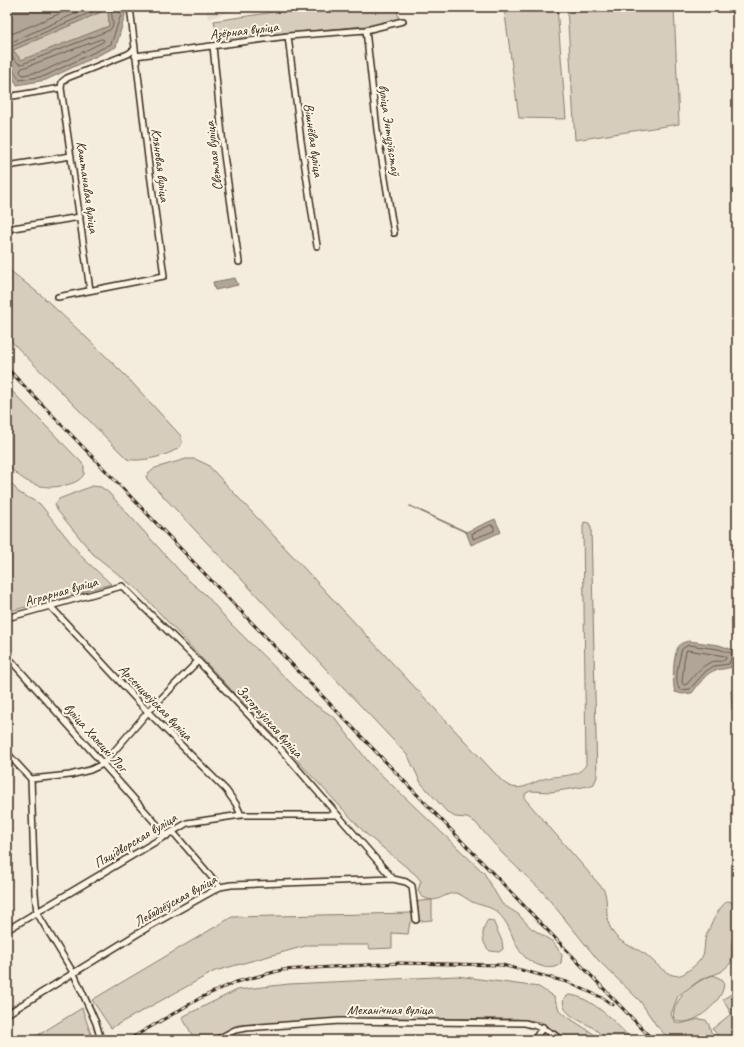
<svg xmlns="http://www.w3.org/2000/svg" width="744" height="1047" font-family="Caveat,sans-serif">
	<style>
		.built { fill: #e5ddce }
		.green { fill: #d6cdbd; stroke: #887c6e }
		.water { fill: #b0a596; stroke: #817466; fill-rule: evenodd }
		.lines { fill: none; stroke-linecap: round; stroke-linejoin: round }
		.shore { stroke: #6a5b4e; stroke-width: 1 }
		.stream { stroke: #817466; stroke-width: 1.5 }
		.minor-casing { stroke: #3b2a1e; stroke-width: 8 }
		.minor { stroke: #fcf5e5; stroke-width: 5 }
		.rail-casing { stroke: #3b2a1e; stroke-width: 3 }
		.rail { stroke: #fcf5e5; stroke-width: 1.5; stroke-dasharray: 4.5; stroke-linecap: butt }
		.labels { text-anchor: middle; stroke-width: 4; stroke-linejoin: round; paint-order: stroke }
		.street-label { font-size: 14px; fill: #3b2a1e; stroke: #fcf5e5 }
	</style>
	<rect width="100%" height="100%" fill="#f4eddd"/>
	<filter id="ink" filterUnits="userSpaceOnUse"><feTurbulence type="fractalNoise" baseFrequency=".025" numOctaves="2"/><feDisplacementMap in="SourceGraphic" scale="8" xChannelSelector="R" yChannelSelector="G"/><feConvolveMatrix kernelMatrix="1 2 1 2 8 2 1 2 1" color-interpolation-filters="sRGB"/></filter>
	<g filter="url(#ink)">
		<!-- built -->
		<path class="built" d="M 206,7 L 246,7 L 208,19 Z"/>
		<!-- green -->
		<path class="green" d="M 280,7 L 397,7 L 399,23 L 218,39 L 214,21 L 268,13 Z
			M 504,7 L 557,7 L 566,119 L 519,118 Z
			M 567,7 L 674,7 L 679,124 L 575,140 Z
			M 108,9 L 109,26 L 21,61 L 13,50 Z
			M 7,268 L 42,296 L 88,339 L 125,375 L 181,436 L 182,443 C 178,455 138,463 127,459 L 7,337 Z
			M 7,386 L 81,462 L 84,466 L 84,474 C 80,481 74,483 66,485 C 41,491 23,483 7,464 Z
			M 186,459 L 195,459 L 208,465 L 503,782 C 520,795 530,782 547,778 C 559,775 580,778 586,764 L 583,527 L 584,522 L 589,523 L 591,528 L 597,777 L 594,784 L 589,786 L 551,792 L 530,791 L 525,794 L 525,799 L 604,890 C 609,903 604,917 611,929 C 618,944 633,946 645,954 C 656,962 671,984 686,972 C 692,968 700,962 703,955 C 705,950 704,945 705,940 C 707,931 720,904 728,901 L 732,902 L 737,921 L 737,930 L 732,942 L 731,963 L 721,972 L 700,980 L 678,996 L 671,1014 L 674,1021 L 679,1024 L 699,1019 L 706,1020 L 709,1025 L 711,1032 L 718,1040 L 670,1040 L 656,1025 L 640,1001 L 598,960 L 542,891 L 503,854 L 475,822 L 467,818 L 455,817 L 447,812 L 421,783 L 408,756 L 147,479 L 146,476 L 155,468 Z
			M 7,477 L 18,492 L 40,504 L 83,558 L 111,584 L 7,612 Z
			M 92,486 L 101,487 L 109,493 L 188,580 L 206,595 L 230,623 L 308,700 L 335,718 L 370,764 L 484,873 L 502,904 L 518,914 L 531,928 L 553,942 L 562,955 L 561,963 C 556,968 550,968 544,967 C 509,957 518,931 498,913 C 491,906 481,906 472,902 C 467,899 462,895 456,893 C 442,893 438,906 421,896 L 418,890 L 421,881 L 416,875 L 366,834 L 139,591 L 93,554 L 57,510 L 55,504 L 59,499 Z
			M 731,691 L 737,691 L 737,710 L 732,710 Z
			M 432,900 L 432,920 L 410,922 L 408,934 L 392,933 L 392,948 L 370,949 L 368,945 L 309,945 L 215,971 L 111,1028 L 92,1000 L 232,917 L 411,913 L 410,902 Z
			M 488,920 L 493,921 L 502,941 L 503,949 L 499,952 L 490,951 C 481,944 481,929 488,920 Z
			M 713,975 L 723,980 C 730,997 689,1033 674,1019 C 669,1001 698,979 713,975 Z
			M 457,976 L 539,987 L 554,997 L 560,1012 L 603,1040 L 566,1040 L 541,1022 L 516,1019 L 372,1018 L 238,1025 L 207,1040 L 195,1040 L 182,1017 L 237,990 L 289,984 Z
			M 737,991 L 737,1040 L 723,1040 L 712,1029 L 731,1014 L 723,999 Z
			M 569,995 C 591,996 617,1024 632,1040 L 607,1040 C 602,1035 597,1031 592,1027 C 582,1021 559,1014 564,998 Z
			M 82,1008 L 93,1040 L 30,1040 Z"/>
		<!-- water -->
		<path class="water" d="M 7,7 L 125,7 L 125,15 L 116,47 L 46,80 L 17,85 L 7,67 ZM 108,9 L 109,26 L 21,60 L 13,50 Z
			M 235,278 L 238,285 L 215,290 L 213,282 Z
			M 495,519 L 501,532 L 471,545 L 466,532 Z
			M 689,641 L 719,645 L 736,651 L 732,667 C 726,669 721,669 716,670 C 706,672 698,686 692,693 L 682,694 L 675,692 C 672,683 673,656 678,647 C 680,643 684,642 689,641 Z"/>
		<g class="lines">
			<!-- shore -->
			<path class="shore" d="M 103,7 L 13,46 L 10,49 C 10,55 16,64 22,64 L 110,30 L 113,25 L 111,7
				M 7,36 L 75,7
				M 102,39 L 104,40 L 103,42 L 44,71 L 23,75 L 20,72 L 21,69 Z
				M 7,44 L 90,7
				M 7,66 L 12,68 L 20,80 L 45,76 L 111,44 L 121,15 L 121,7
				M 491,525 L 494,526 L 494,531 L 473,539 L 472,534 Z
				M 689,645 L 718,649 L 731,653 L 732,655 L 729,664 L 714,666 L 706,671 L 690,689 L 682,690 L 679,689 C 674,678 679,660 682,649 Z
				M 687,650 L 725,656 L 726,659 C 722,663 716,660 711,662 C 700,667 694,676 687,684 L 684,685 L 682,683 L 684,661 Z"/>
			<!-- stream -->
			<path class="stream" d="M 410,506 L 466,532"/>
			<defs>
				<path id="minor" d="M 366,30 L 377,130 L 394,233
					M 288,36 L 301,141 L 317,246
					M 213,46 L 224,155 L 239,262
					M 135,56 L 288,36 L 366,30 L 403,21
					M 7,97 L 61,88
					M 7,166 L 71,156
					M 7,229 L 80,217
					M 90,290 L 61,88 L 62,82 L 67,78 L 128,54 L 135,49
					M 58,297 L 164,276 L 149,166 L 130,7
					M 51,607 L 148,712 L 226,790 L 236,804 L 241,815
					M 7,618 L 122,586 L 198,661 L 278,746 L 393,879
					M 7,656 L 167,836
					M 7,753 L 31,779 L 35,893 L 37,913 L 74,974 L 96,1023 L 101,1040
					M 31,779 L 70,775 L 90,770 L 103,764 L 148,712 L 198,661
					M 173,832 L 220,887
					M 7,930 L 187,823 L 241,815 L 337,815
					M 7,1014 L 150,926 L 220,887 L 231,885 L 393,879 L 406,882 L 412,886 L 416,920
					M 216,1040 L 235,1030 L 246,1028 L 340,1021 L 525,1023 C 539,1026 550,1030 561,1040
					M 534,1040 L 543,1027"/>
			</defs>
			<!-- minor casing -->
			<use href="#minor" class="minor-casing"/>
			<!-- minor -->
			<use href="#minor" class="minor"/>
			<defs>
				<path id="rail" d="M 7,368 L 653,1040
					M 128,1040 L 202,997 L 236,982 L 282,970 L 399,963 L 502,965 L 567,982 L 603,998 L 613,1005"/>
			</defs>
			<!-- rail casing -->
			<use href="#rail" class="rail-casing"/>
			<!-- rail -->
			<use href="#rail" class="rail"/>
		</g>
	</g>
	<g class="labels">
		<!-- street labels -->
		<g class="street-label">
			<text transform="translate(244 30) rotate(-7)" y="5">Азёрная вуліца</text>
			<text transform="translate(390 130) rotate(82)" y="5">вуліца Энтузіястаў</text>
			<text transform="translate(314 140) rotate(82)" y="5">Вішнёвая вуліца</text>
			<text transform="translate(213 156) rotate(-97)" y="5">Светлая вуліца</text>
			<text transform="translate(161 165) rotate(83)" y="5">Кляновая вуліца</text>
			<text transform="translate(88 187) rotate(82)" y="5">Каштанавая вуліца</text>
			<text transform="translate(61 591) rotate(-16)" y="5">Аграрная вуліца</text>
			<text transform="translate(156 702) rotate(46)" y="5">Арсенцьеўская вуліца</text>
			<text transform="translate(270 721) rotate(48)" y="5">Загораўская вуліца</text>
			<text transform="translate(96 737) rotate(48)" y="5">вуліца Халецкі Лог</text>
			<text transform="translate(135 840) rotate(-31)" y="5">Пяцідворская вуліца</text>
			<text transform="translate(175 900) rotate(-29)" y="5">Лебядзёўская вуліца</text>
			<text x="390" y="1014">Механічная вуліца</text>
		</g>
	</g>
	<!-- margin -->
	<rect width="744" height="1047" fill="none" stroke="#fcf5e5" stroke-width="24"/>
	<rect x="12" y="12" width="720" height="1023" fill="none" stroke="#3b2a1e" stroke-width="1.5" filter="url(#ink)"/>
</svg>
